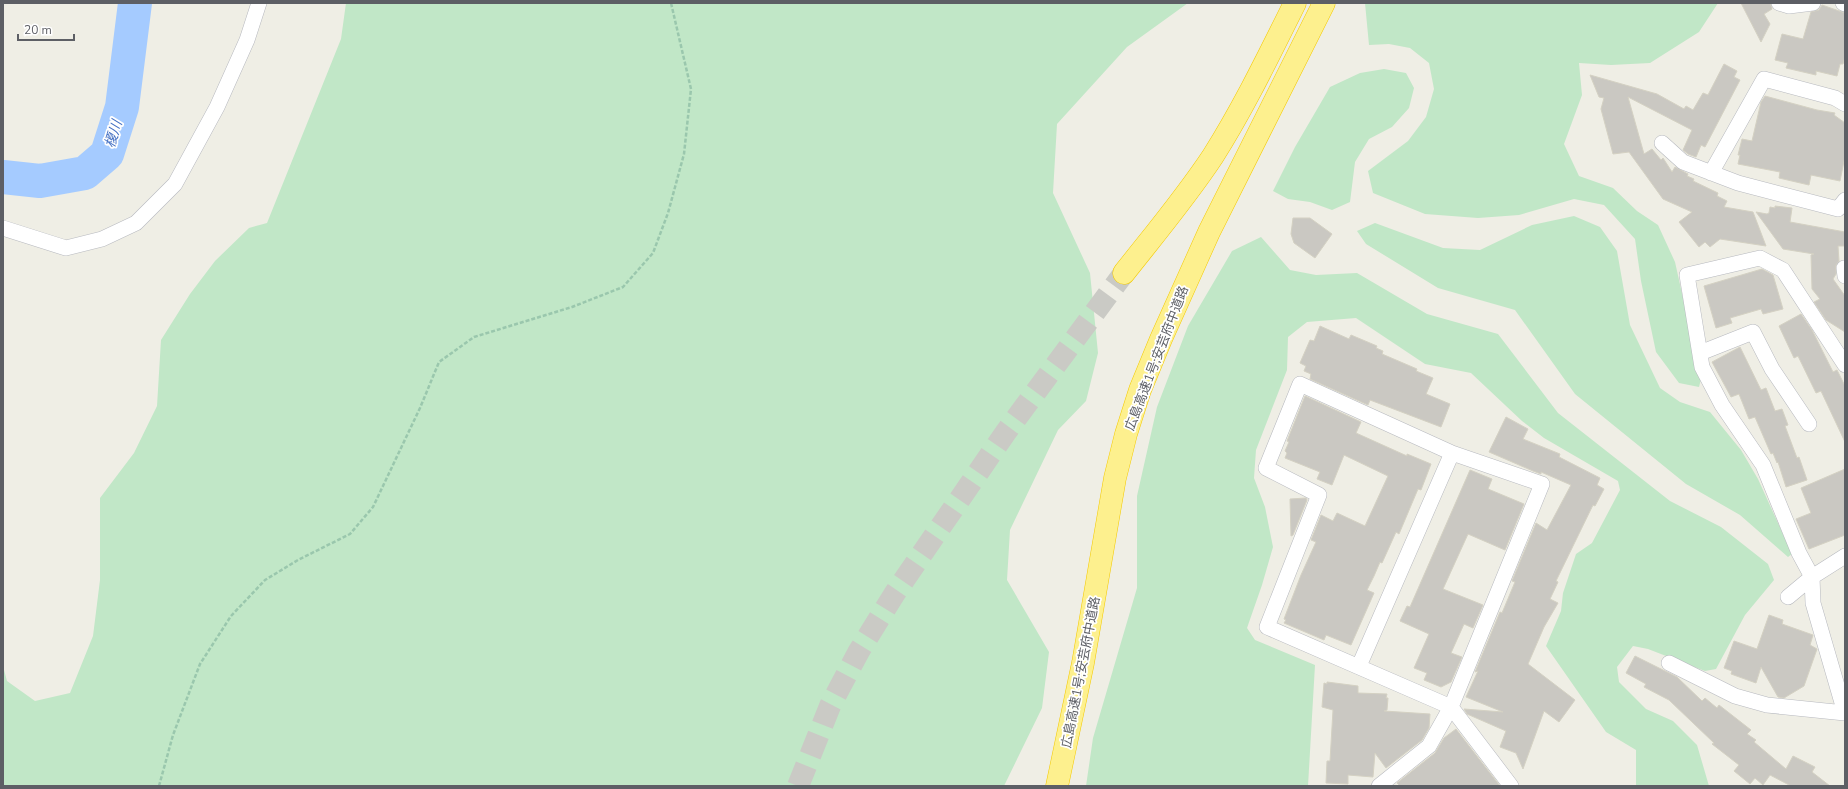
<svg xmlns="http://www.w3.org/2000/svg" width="1848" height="789" font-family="'Nunito Sans','Noto Sans JP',sans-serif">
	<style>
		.green { fill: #c1e7c7 }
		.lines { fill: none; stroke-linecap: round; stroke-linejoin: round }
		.river { stroke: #a5cbff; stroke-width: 34 }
		.building { fill: #cac8c2; stroke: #d4d1c3 }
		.motorway-tunnel { stroke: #cacac5; stroke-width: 22; stroke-dasharray: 22 11; stroke-linecap: butt }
		.minor-casing { stroke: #b7b9bf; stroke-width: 16 }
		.motorway-casing { stroke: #f4ca00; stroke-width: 23 }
		.path { stroke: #9ac7ad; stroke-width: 2.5; stroke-dasharray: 4 2; stroke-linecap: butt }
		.minor { stroke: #fff; stroke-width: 15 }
		.motorway { stroke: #fdf08e; stroke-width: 22 }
		.labels { text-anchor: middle; stroke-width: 3.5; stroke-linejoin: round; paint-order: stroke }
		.street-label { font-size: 13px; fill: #5d5f65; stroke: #fff }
		.water-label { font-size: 14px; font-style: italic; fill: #4672c4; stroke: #fff }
	</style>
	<rect width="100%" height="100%" fill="#efeee5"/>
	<!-- green -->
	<path class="green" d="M 346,3 L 1188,3 L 1127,47 L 1057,124 L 1053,193 L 1090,273 L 1098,353 L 1086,401 L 1058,430 L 1010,530 L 1007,580 L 1049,652 L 1042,708 L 1004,786 L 3,786 L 3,666 L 7,681 L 35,701 L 70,693 L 93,636 L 100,580 L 100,498 L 134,453 L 157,406 L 161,340 L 190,294 L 215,261 L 249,228 L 267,223 L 341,39 Z
		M 1365,3 L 1718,3 L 1699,32 L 1650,63 L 1611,65 L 1579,63 L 1582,95 L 1564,144 L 1579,176 L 1613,188 L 1637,211 L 1658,225 L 1675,262 L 1701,379 L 1699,387 L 1679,383 L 1656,352 L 1641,281 L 1635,239 L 1604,205 L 1574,199 L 1519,215 L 1478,218 L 1425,214 L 1373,193 L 1368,171 L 1408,141 L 1426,117 L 1434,89 L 1429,63 L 1410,48 L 1389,44 L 1369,45 Z
		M 1384,69 L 1406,73 L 1414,88 L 1409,108 L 1392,127 L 1369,139 L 1355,162 L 1350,202 L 1332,210 L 1310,202 L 1288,199 L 1273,191 L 1295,147 L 1330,87 L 1360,73 Z
		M 1574,216 L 1600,227 L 1617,251 L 1630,325 L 1660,388 L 1680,402 L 1710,412 L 1741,450 L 1758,479 L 1792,554 L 1788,557 L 1740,515 L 1686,484 L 1575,394 L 1515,310 L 1438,288 L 1366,244 L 1357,231 L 1375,223 L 1443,248 L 1480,250 L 1532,225 Z
		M 1261,237 L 1290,270 L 1316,275 L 1357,273 L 1427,314 L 1498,334 L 1558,413 L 1670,501 L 1721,527 L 1768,564 L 1774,580 L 1745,615 L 1716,669 L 1705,671 L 1648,649 L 1633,646 L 1617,667 L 1619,682 L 1646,709 L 1673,721 L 1697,745 L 1709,786 L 1636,786 L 1636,750 L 1606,732 L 1546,646 L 1561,611 L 1563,593 L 1576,554 L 1592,543 L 1620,490 L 1618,481 L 1544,438 L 1522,421 L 1471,373 L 1425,364 L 1356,318 L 1307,322 L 1288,337 L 1287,370 L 1256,450 L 1254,478 L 1265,507 L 1273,547 L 1262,585 L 1247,628 L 1255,640 L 1315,665 L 1308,786 L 1086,786 L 1093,738 L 1137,588 L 1137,496 L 1157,407 L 1188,326 L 1232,251 Z"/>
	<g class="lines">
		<!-- river -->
		<path class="river" d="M 3,177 L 40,181 L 85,173 L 107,154 L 122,107 L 135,3"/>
	</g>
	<!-- building -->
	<path class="building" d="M 1741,3 L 1770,3 L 1772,9 L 1764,14 L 1770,24 L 1761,42 Z
		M 1822,5 L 1845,13 L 1845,56 L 1843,64 L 1840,64 L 1837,76 L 1816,71 L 1816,75 L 1786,68 L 1788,63 L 1775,60 L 1782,34 L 1803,39 L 1811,12 L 1819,10 Z
		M 1724,64 L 1737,71 L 1734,77 L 1740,80 L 1705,147 L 1701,145 L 1696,157 L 1688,154 L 1683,150 L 1692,130 L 1628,97 L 1644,154 L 1652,149 L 1661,160 L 1663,158 L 1672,172 L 1675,167 L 1688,174 L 1687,176 L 1694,179 L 1693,181 L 1718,193 L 1717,196 L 1727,201 L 1724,207 L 1753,212 L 1766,246 L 1720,239 L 1710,247 L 1705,242 L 1699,247 L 1679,222 L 1692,212 L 1663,199 L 1629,152 L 1613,154 L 1601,109 L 1604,98 L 1599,97 L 1590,75 L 1657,94 L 1684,109 L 1686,106 L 1693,110 L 1703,93 L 1708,95 Z
		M 1765,96 L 1817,110 L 1835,113 L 1834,115 L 1845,123 L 1845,156 L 1840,181 L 1811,175 L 1809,185 L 1779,178 L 1780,172 L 1738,164 L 1740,155 L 1738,155 L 1742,139 L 1752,141 L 1761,102 Z
		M 1775,206 L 1792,208 L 1790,222 L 1845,232 L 1845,246 L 1838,246 L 1839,261 L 1836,265 L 1836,274 L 1833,279 L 1845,296 L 1845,332 L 1826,320 L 1814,302 L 1820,299 L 1812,289 L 1811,255 L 1814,254 L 1783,249 L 1756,212 L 1767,214 L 1769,213 L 1770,207 L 1775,208 Z
		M 1293,218 L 1310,218 L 1332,234 L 1315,258 L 1294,243 L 1291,234 Z
		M 1762,269 L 1773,275 L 1783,309 L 1763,314 L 1761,309 L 1730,318 L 1732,323 L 1716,328 L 1704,286 Z
		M 1801,314 L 1812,330 L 1833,372 L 1837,370 L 1845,386 L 1845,442 L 1821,391 L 1816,393 L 1798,356 L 1794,358 L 1779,326 Z
		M 1320,326 L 1349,339 L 1351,335 L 1377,346 L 1376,348 L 1383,351 L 1382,354 L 1417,369 L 1416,371 L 1433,378 L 1426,394 L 1450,404 L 1441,427 L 1370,400 L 1368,405 L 1310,379 L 1311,374 L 1304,371 L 1306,366 L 1300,363 L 1310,340 L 1314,341 Z
		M 1740,347 L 1761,390 L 1766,388 L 1775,411 L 1782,409 L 1788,425 L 1785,426 L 1797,458 L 1799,457 L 1807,480 L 1786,487 L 1778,462 L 1777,463 L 1773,453 L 1771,454 L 1755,417 L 1749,419 L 1739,394 L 1731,397 L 1712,362 Z
		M 1305,396 L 1361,422 L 1356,433 L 1407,456 L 1407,454 L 1431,464 L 1421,490 L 1418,489 L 1399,534 L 1396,532 L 1382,563 L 1380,562 L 1374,576 L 1367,590 L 1374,593 L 1351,645 L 1326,635 L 1324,640 L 1284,623 L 1286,620 L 1284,619 L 1301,575 L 1316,542 L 1311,540 L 1321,515 L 1333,521 L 1337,513 L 1365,526 L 1388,476 L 1344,455 L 1332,485 L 1317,479 L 1320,472 L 1285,458 L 1287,453 L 1285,451 L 1289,442 L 1287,441 Z
		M 1506,417 L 1528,429 L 1523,439 L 1560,454 L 1559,457 L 1600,478 L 1597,485 L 1604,489 L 1595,506 L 1593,505 L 1556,581 L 1558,582 L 1550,599 L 1558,603 L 1544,627 L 1528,664 L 1575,700 L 1559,722 L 1544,711 L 1523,769 L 1516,753 L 1500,747 L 1506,731 L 1467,714 L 1464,709 L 1503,712 L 1466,697 L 1478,671 L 1475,672 L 1500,612 L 1502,613 L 1515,582 L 1512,581 L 1536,523 L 1547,530 L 1571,485 L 1541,472 L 1541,474 L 1533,471 L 1489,452 Z
		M 1845,469 L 1845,535 L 1809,549 L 1796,519 L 1811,513 L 1801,488 Z
		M 1470,470 L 1492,479 L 1488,489 L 1524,504 L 1505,550 L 1468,534 L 1443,589 L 1483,605 L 1473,628 L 1464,624 L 1451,653 L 1462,657 L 1451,682 L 1441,687 L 1424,680 L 1427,673 L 1414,668 L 1429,634 L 1400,621 L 1407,606 L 1410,607 Z
		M 1306,498 L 1307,500 L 1293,535 L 1291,536 L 1290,499 Z
		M 1769,615 L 1783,620 L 1782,624 L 1813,635 L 1810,645 L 1817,649 L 1804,686 L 1784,698 L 1778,697 L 1761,667 L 1756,683 L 1731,674 L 1732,671 L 1724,668 L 1734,641 L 1757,649 Z
		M 1635,656 L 1677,677 L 1702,701 L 1705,698 L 1717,708 L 1719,705 L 1751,730 L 1747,734 L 1756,740 L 1754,742 L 1786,769 L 1793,756 L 1815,767 L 1812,772 L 1830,786 L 1791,786 L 1770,775 L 1763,785 L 1755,778 L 1750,784 L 1734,771 L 1739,765 L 1712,744 L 1714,743 L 1669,700 L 1644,687 L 1646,684 L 1626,673 Z
		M 1327,682 L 1358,686 L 1358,693 L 1387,694 L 1386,698 L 1388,698 L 1387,710 L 1384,711 L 1430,714 L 1429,728 L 1422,740 L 1386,768 L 1375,753 L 1373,777 L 1348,775 L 1348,784 L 1326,783 L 1327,761 L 1330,761 L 1333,710 L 1322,707 L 1324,683 L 1327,684 Z
		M 1456,729 L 1500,786 L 1400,786 L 1397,783 L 1435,753 L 1444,738 Z"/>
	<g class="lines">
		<!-- motorway-tunnel -->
		<path class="motorway-tunnel" d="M 798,786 L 830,706 L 859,651 L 895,593 L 1006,432 L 1124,273"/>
		<defs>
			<path id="minor" d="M 1779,3 L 1789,6 L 1813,3
				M 1843,3 L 1845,4
				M 1662,143 L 1683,162 L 1738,183 L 1838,209 L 1845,200
				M 1711,173 L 1764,79 L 1835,98 L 1845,104
				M 3,228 L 66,248 L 102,239 L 136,223 L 175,184 L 217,107 L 247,40 L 259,3
				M 1844,268 L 1845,276
				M 1700,353 L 1753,332 L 1772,369 L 1809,424
				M 1788,597 L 1812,577 L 1845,556
				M 1669,663 L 1735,696 L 1767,705 L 1845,713 L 1813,603 L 1812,577 L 1799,553 L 1763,465 L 1722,405 L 1702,367 L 1687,275 L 1760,258 L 1783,270 L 1845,365
				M 1359,666 L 1452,453
				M 1379,786 L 1429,746 L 1451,707 L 1542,484 L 1452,453 L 1300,384 L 1266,468 L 1319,495 L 1267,627 L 1451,707 L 1511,786"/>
			<path id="motorway" d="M 1124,273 C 1154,235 1186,197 1213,156 C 1244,107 1269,55 1295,3
				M 1057,786 L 1083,663 L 1115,478 L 1126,434 L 1140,390 L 1161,339 L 1209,232 L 1324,3"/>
		</defs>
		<!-- minor casing -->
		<use href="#minor" class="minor-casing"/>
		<!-- motorway casing -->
		<use href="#motorway" class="motorway-casing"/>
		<!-- path -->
		<path class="path" d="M 159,786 L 173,735 L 200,664 L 231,616 L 265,580 L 298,560 L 350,534 L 373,507 L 420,408 L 439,362 L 474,337 L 572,307 L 623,287 L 653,253 L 668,213 L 684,154 L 691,89 L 671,3"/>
		<!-- minor -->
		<use href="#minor" class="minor"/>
		<!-- motorway -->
		<use href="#motorway" class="motorway"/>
	</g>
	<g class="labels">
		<!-- street labels -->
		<g class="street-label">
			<text transform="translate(1156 358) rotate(-69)" y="5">広島高速1号;安芸府中道路</text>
			<text transform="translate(1080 672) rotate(-79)" y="5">広島高速1号;安芸府中道路</text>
		</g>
		<!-- water labels -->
		<g class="water-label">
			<text transform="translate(113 134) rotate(-73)" y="5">榎川</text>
		</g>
	</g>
	<!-- border -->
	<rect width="1848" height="789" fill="none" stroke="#5d5f65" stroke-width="8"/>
	<!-- scale -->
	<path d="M18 34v6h56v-6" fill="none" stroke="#5d5f65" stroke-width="2"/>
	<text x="24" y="34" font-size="12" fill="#5d5f65" stroke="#ffffff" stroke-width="3" paint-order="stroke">20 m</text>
</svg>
